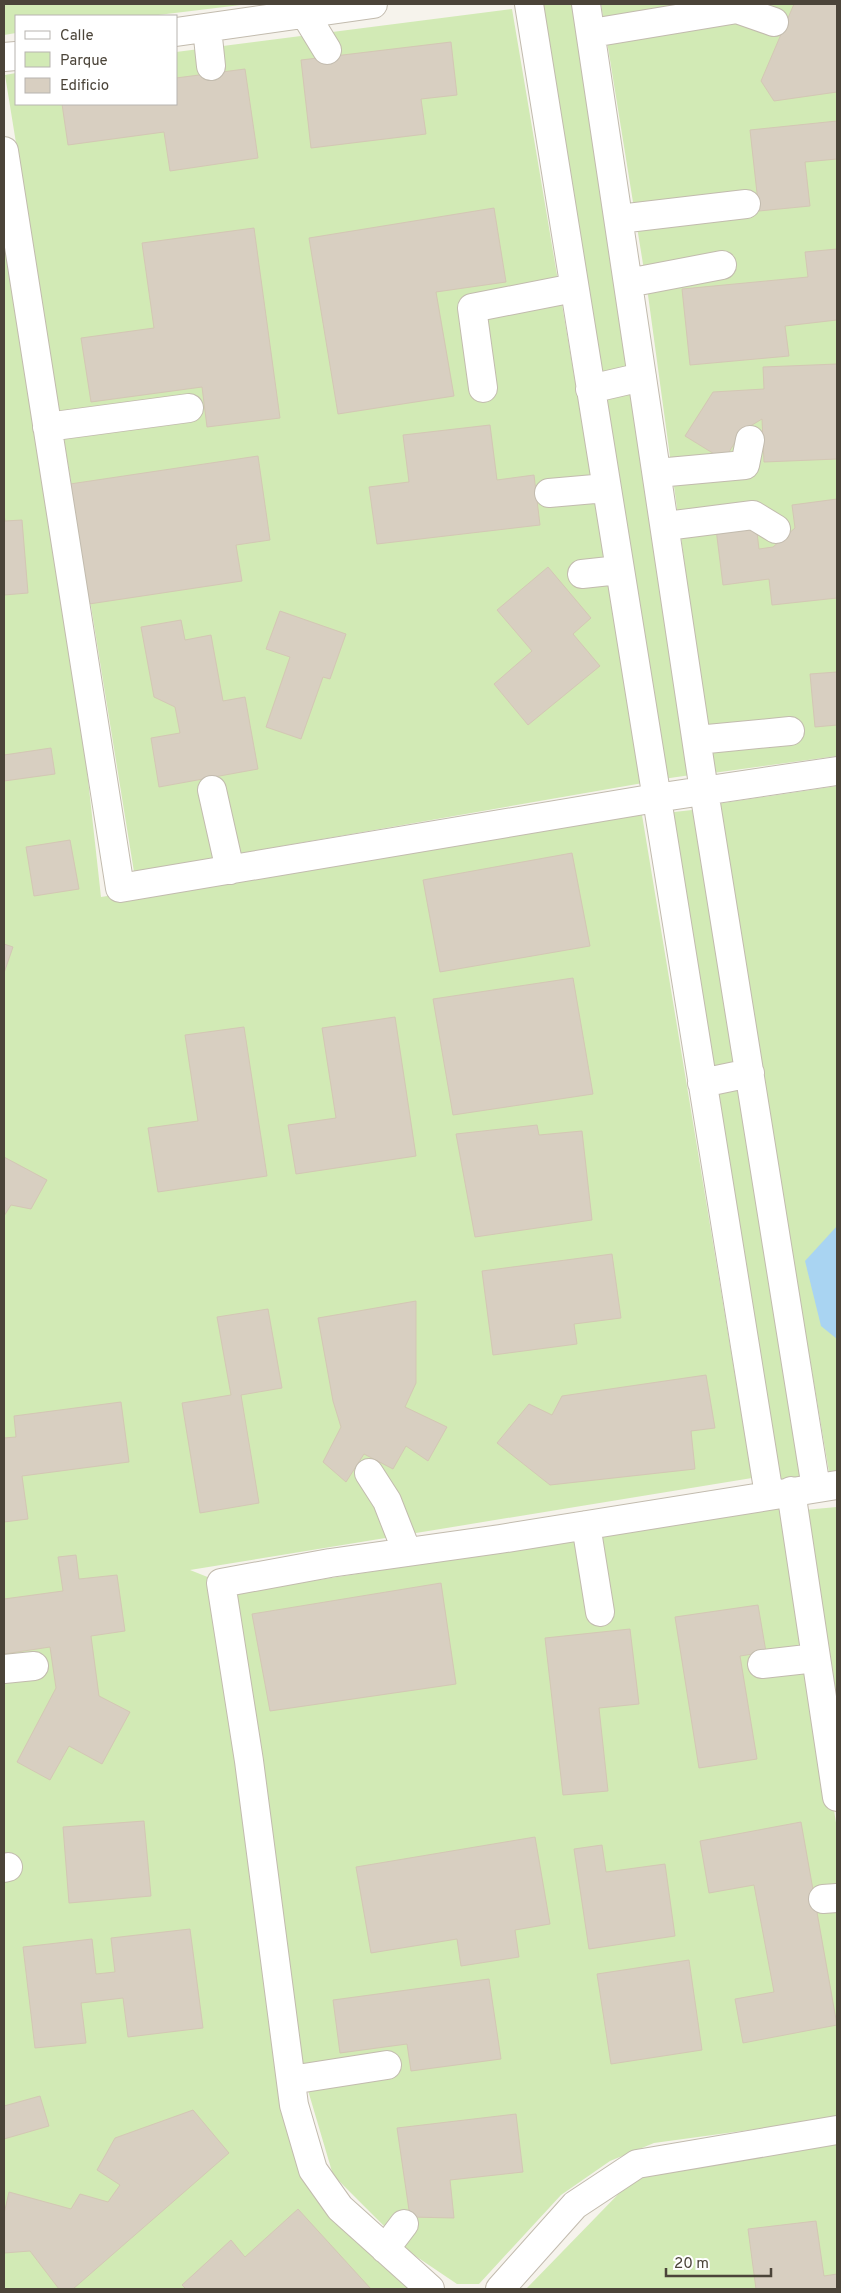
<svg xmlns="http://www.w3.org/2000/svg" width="841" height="2293" font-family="Overpass,sans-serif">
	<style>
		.green { fill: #d2eab5 }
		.water { fill: #a9d4f2 }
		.building { fill: #d8cfc1; stroke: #d3c7b4 }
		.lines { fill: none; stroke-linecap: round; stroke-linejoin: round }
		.minor-casing { stroke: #c2bbae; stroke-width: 30 }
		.minor { stroke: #fff; stroke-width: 28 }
	</style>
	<rect width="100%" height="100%" fill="#f6f3ec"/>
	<!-- green -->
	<path class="green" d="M 4,4 L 249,4 L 150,16 L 16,16 L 16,33 L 4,35 Z
		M 543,4 L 573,4 L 691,775 L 663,779 Z
		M 601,4 L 837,4 L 837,756 L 713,773 L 648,295 Z
		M 512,9 L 643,783 L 134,872 L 5,75 L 16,73 L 16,104 L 176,104 L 176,52 Z
		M 4,230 L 78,689 L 101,897 L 642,815 L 752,1478 L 190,1570 L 210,1578 L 283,2098 L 381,2261 L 409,2289 L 4,2289 Z
		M 837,786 L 837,1471 L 829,1472 L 716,804 Z
		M 701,809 L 809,1482 L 775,1486 L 665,813 Z
		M 786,1507 L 837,1829 L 837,2118 L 654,2143 L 610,2161 L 561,2195 L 479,2284 L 457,2284 L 411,2253 L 333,2175 L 307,2087 L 273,1879 L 234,1593 Z
		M 837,1507 L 837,1718 L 804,1510 Z
		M 837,2142 L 837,2289 L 526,2289 L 633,2179 Z"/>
	<!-- water -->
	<path class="water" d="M 837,1226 L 837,1339 L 821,1326 L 805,1261 Z"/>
	<!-- building -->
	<path class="building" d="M 794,4 L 837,4 L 837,92 L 774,101 L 761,81 Z
		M 451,42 L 457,95 L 421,99 L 426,134 L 311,148 L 301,60 Z
		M 245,69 L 258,158 L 170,171 L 164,132 L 68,145 L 62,104 L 176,104 L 176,78 Z
		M 837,121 L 837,159 L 805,162 L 810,206 L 759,211 L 750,130 Z
		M 494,208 L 506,282 L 436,292 L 454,396 L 338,414 L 309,238 Z
		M 254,228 L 280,418 L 207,427 L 202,387 L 91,402 L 81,338 L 154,328 L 142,243 Z
		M 837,249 L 837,320 L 785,326 L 789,356 L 690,365 L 682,289 L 808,277 L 805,252 Z
		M 837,364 L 837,459 L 764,462 L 762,419 L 742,431 L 724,460 L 685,436 L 713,392 L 764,389 L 763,367 Z
		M 490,425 L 497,480 L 534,475 L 540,525 L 377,544 L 369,487 L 409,482 L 403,435 Z
		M 258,456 L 270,540 L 236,545 L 242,581 L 89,604 L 70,484 Z
		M 837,499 L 837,598 L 772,605 L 769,579 L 723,585 L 716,529 L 756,524 L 759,549 L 773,547 L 795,528 L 792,505 Z
		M 4,514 L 5,521 L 22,520 L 28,593 L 4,595 Z
		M 548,567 L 591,618 L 573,634 L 600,666 L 528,725 L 494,684 L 532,651 L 497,610 Z
		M 280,611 L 346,634 L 330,679 L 323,677 L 301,739 L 266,727 L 290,657 L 266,649 Z
		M 181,620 L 185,640 L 211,635 L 223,701 L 245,697 L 258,769 L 159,787 L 151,738 L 180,733 L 175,707 L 154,697 L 141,627 Z
		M 837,672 L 837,725 L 815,727 L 810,674 Z
		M 51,748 L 55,774 L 4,781 L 4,755 Z
		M 70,840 L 79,889 L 34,896 L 26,847 Z
		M 572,853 L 590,946 L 440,972 L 423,880 Z
		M 4,944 L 13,947 L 4,973 Z
		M 573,978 L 593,1094 L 453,1115 L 433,999 Z
		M 395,1017 L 416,1156 L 296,1174 L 288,1125 L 336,1118 L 322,1028 Z
		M 244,1027 L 267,1176 L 158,1192 L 148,1128 L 198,1121 L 185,1035 Z
		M 537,1125 L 539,1135 L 582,1131 L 592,1220 L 475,1237 L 456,1134 Z
		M 4,1157 L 47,1180 L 31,1209 L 11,1205 L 4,1216 Z
		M 612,1254 L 621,1318 L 574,1324 L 577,1344 L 493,1355 L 482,1271 Z
		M 416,1301 L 416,1383 L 405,1407 L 447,1427 L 428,1461 L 406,1446 L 393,1469 L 364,1454 L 346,1482 L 323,1462 L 341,1427 L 333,1401 L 318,1318 Z
		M 268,1309 L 282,1388 L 241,1395 L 259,1503 L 200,1513 L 182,1403 L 231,1395 L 217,1317 Z
		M 706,1375 L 715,1428 L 691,1431 L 695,1469 L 550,1485 L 497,1443 L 529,1404 L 552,1415 L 562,1396 Z
		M 121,1402 L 129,1462 L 22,1476 L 28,1519 L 4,1522 L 4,1438 L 16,1437 L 14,1416 Z
		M 76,1555 L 79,1579 L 117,1575 L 125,1631 L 91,1636 L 99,1696 L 130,1712 L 102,1764 L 69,1746 L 50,1780 L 17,1762 L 56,1688 L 50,1647 L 4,1654 L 4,1599 L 63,1591 L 58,1557 Z
		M 441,1583 L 456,1684 L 270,1711 L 252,1614 Z
		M 758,1605 L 766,1652 L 740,1656 L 757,1759 L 699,1768 L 675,1617 Z
		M 630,1629 L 639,1704 L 599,1708 L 608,1791 L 563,1795 L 545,1638 Z
		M 144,1821 L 151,1896 L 69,1903 L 63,1827 Z
		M 801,1822 L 837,2025 L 743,2043 L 735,1999 L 774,1992 L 754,1885 L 709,1893 L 700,1841 Z
		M 535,1837 L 550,1924 L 515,1930 L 519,1957 L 461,1966 L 457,1939 L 371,1953 L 356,1867 Z
		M 602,1845 L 606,1872 L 665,1864 L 675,1936 L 589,1949 L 574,1849 Z
		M 190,1929 L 203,2028 L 128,2037 L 123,1998 L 81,2003 L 86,2043 L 35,2048 L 23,1947 L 92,1939 L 96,1974 L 115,1972 L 111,1938 Z
		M 689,1960 L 702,2050 L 611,2064 L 597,1974 Z
		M 489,1979 L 501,2059 L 411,2071 L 407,2044 L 340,2053 L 333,2000 Z
		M 40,2096 L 49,2126 L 4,2139 L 4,2106 Z
		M 193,2110 L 229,2153 L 73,2289 L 59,2289 L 30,2251 L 4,2253 L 4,2214 L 9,2192 L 71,2209 L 80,2194 L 108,2202 L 120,2185 L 97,2170 L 115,2138 Z
		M 516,2114 L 523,2172 L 450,2180 L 454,2218 L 410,2217 L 397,2128 Z
		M 298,2209 L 371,2289 L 186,2289 L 182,2285 L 231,2240 L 245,2257 Z
		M 816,2221 L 824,2276 L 837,2274 L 837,2289 L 756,2289 L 748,2229 Z"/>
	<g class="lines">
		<defs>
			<path id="minor" d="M 529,4 L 769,1495
				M 586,4 L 704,791 L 816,1488
				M 305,14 L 327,50
				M 207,28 L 211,66
				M 176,32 L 373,4
				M 592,33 L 737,9 L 774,22
				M 4,57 L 16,56
				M 4,151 L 120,888 L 656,798 L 837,771
				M 619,219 L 746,204
				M 628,283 L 722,265
				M 483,388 L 472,308 L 574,288
				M 590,389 L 642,377
				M 47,427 L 189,408
				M 657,473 L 745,465 L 750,440
				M 549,493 L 606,488
				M 666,526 L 753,515 L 776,529
				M 582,574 L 619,570
				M 697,740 L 790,731
				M 212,790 L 230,870
				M 702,1083 L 750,1073
				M 369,1473 L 387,1501 L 407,1552
				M 791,1491 L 837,1797
				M 586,1525 L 600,1612
				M 762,1664 L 816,1658
				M 4,1669 L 34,1666
				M 4,1868 L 8,1867
				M 823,1899 L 837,1898
				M 291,2080 L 387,2065
				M 385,2249 L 404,2224
				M 430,2289 L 340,2208 L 313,2170 L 294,2105 L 249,1761 L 221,1583 L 330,1563 L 500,1539 L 837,1485
				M 500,2289 L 575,2205 L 637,2164 L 837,2130"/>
		</defs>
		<!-- minor casing -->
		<use href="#minor" class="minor-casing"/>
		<!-- minor -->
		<use href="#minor" class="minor"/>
	</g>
	<!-- border -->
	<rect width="841" height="2293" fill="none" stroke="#4b4439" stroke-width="10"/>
	<!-- legend -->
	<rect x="15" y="15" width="162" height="90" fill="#ffffff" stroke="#b7b4b0"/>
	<rect x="25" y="31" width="25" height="8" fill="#ffffff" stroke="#b7b4b0"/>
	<text x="60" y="40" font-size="15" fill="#4b4439">Calle</text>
	<rect x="25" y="52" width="25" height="15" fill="#d2eab5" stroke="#b7b4b0"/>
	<text x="60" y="65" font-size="15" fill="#4b4439">Parque</text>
	<rect x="25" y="78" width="25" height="15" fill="#d8cfc1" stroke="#b7b4b0"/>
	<text x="60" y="90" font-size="15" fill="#4b4439">Edificio</text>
	<!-- scale -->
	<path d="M666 2268v8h105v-8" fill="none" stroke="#4b4439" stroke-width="2.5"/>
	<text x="674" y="2268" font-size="15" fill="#4b4439" stroke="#ffffff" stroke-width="4" paint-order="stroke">20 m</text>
</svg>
